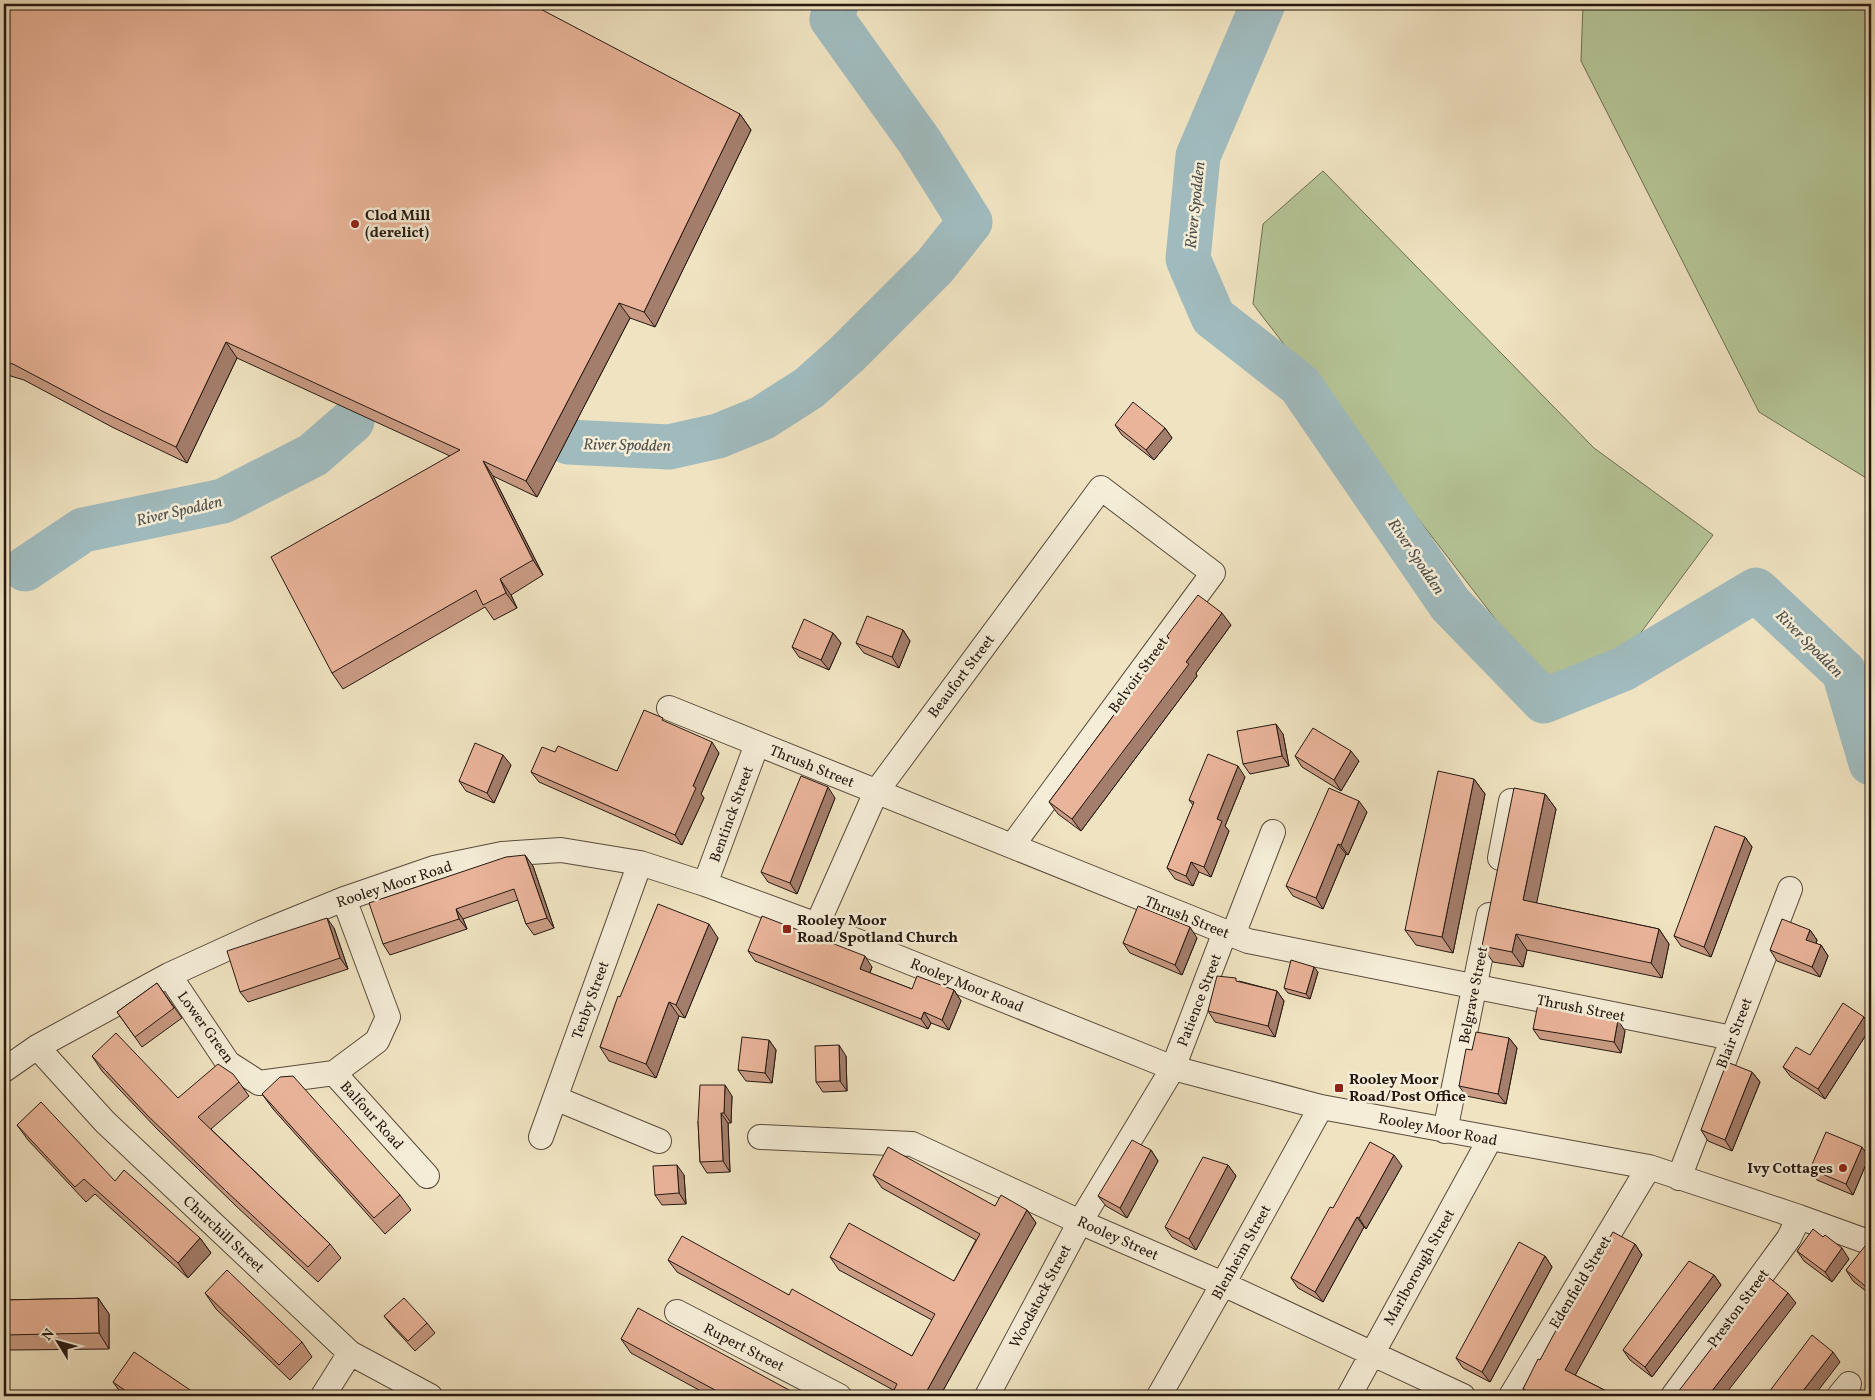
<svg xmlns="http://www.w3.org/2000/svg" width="1875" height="1400" font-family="Vollkorn,serif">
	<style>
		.green { fill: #b5c496; stroke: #6d6e53 }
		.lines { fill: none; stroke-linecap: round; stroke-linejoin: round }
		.river { stroke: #a0bbbe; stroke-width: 45 }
		.minor-casing { stroke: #584b3c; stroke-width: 26 }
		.minor { stroke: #f5edd7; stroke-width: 24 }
		.wall { fill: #c99b84; stroke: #251810 }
		.shaded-wall { fill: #a47e6c; stroke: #251810 }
		.building { fill: #eab49a; stroke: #251810 }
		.poi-dot { fill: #8f2418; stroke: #f5edd7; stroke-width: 2 }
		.labels { text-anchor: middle; stroke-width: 5; stroke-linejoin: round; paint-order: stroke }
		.poi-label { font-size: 15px; font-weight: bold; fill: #251810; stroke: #f5edd7; text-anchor: start }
		.street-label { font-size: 15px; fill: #251810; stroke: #f5edd7 }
		.water-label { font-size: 16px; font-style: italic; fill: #50514d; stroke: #f5edd7 }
	</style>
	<rect width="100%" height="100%" fill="#f0e3c1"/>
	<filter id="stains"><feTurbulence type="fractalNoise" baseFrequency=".004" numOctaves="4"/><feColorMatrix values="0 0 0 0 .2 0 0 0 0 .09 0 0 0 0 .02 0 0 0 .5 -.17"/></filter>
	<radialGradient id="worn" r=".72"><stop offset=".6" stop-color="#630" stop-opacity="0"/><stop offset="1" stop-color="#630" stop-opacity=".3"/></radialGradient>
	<!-- green -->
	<path class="green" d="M 1583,4 L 1871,4 L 1871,481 L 1759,412 L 1581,61 Z
		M 1323,171 L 1594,448 L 1713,535 L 1631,646 L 1553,694 L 1253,304 L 1263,224 Z"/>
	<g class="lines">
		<!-- river -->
		<path class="river" d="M 1263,4 L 1198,156 L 1188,259 L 1213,317 L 1300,385 L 1450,604 L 1544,701 L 1623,669 L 1756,590 L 1844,672 L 1871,763
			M 568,442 L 669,447 L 718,436 L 762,418 L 809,388 L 847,354 L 935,266 L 970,222 L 920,142 L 832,19 L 836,4
			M 25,569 L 83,530 L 223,501 L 313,455 L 352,421"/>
		<defs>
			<path id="minor" d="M 669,708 L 1248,941 L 1732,1038
				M 1500,858 L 1511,801
				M 705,884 L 757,744
				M 344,899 L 388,1017 L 377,1041 L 334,1073 L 427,1176
				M 817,925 L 876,792 L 1101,488 L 1213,573 L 1012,846
				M 1233,935 L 1273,832
				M 169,975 L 228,1063 L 259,1083 L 334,1073
				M 37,1047 L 105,1122 L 350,1353 L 430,1396
				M 4,1070 L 37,1047 L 169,975 L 263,932 L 344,899 L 434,868 L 502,854 L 561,850 L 640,863 L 705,884 L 817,925 L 1173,1068 L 1321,1107 L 1649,1167 L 1799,1217 L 1871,1243
				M 555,1098 L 659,1141
				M 1445,1131 L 1489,915
				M 541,1137 L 640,863
				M 760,1137 L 912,1144 L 1080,1222 L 1223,1284 L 1463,1396
				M 1679,1178 L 1790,889
				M 677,1312 L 839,1396
				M 323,1396 L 350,1353
				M 987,1396 L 1080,1222 L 1173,1068 L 1225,932
				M 1159,1396 L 1223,1284 L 1321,1107
				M 1349,1396 L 1490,1139
				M 1511,1396 L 1649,1167
				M 1673,1396 L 1789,1238 L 1799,1217
				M 1839,1396 L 1849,1384"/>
		</defs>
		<!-- minor casing -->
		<use href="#minor" class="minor-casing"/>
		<!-- minor -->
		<use href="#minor" class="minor"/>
	</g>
	<!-- wall -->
	<path class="wall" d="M 4,4 L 740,114 L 751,130 L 655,327 L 630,318 L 537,497 L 493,476 L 543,575 L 511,595 L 517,608 L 494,620 L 485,607 L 343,689 L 332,673 L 450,456 L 237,358 L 187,463 L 112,427 L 24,380 L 4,374 Z
		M 1115,425 L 1165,428 L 1172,438 L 1154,460 L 1122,435 Z
		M 1231,625 L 1196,673 L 1197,676 L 1081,831 L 1058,814 L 1049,802 L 1111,719 L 1169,639 L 1167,636 Z
		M 903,630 L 910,641 L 899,668 L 864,653 L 856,643 Z
		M 833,633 L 841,643 L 829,670 L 799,657 L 792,647 Z
		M 665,722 L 719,753 L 701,794 L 704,798 L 682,845 L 539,782 L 531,772 L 555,752 L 617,771 Z
		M 1283,734 L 1289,766 L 1250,774 L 1243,764 Z
		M 1295,756 L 1359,761 L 1341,791 L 1302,767 Z
		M 511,765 L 494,803 L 466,791 L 459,781 Z
		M 1245,777 L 1225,826 L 1229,831 L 1211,877 L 1199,872 L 1193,886 L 1175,879 L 1167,868 L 1193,805 L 1189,800 Z
		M 1474,779 L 1485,794 L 1453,953 L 1416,945 L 1405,930 Z
		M 1545,794 L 1556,809 L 1536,903 L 1659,929 L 1669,944 L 1662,978 L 1527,950 L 1523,967 L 1493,962 L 1482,946 Z
		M 835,798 L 797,894 L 768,882 L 761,872 Z
		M 1367,812 L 1348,855 L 1346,854 L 1323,909 L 1293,896 L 1286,886 Z
		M 1745,837 L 1752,847 L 1711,957 L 1681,946 L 1674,936 Z
		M 533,866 L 554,928 L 534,935 L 526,924 L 518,900 L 463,919 L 467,929 L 390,955 L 383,944 Z
		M 334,928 L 348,969 L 248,1002 L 240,992 Z
		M 1810,930 L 1817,940 L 1816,944 L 1821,945 L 1828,956 L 1820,977 L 1777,961 L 1770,950 Z
		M 718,938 L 685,1018 L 679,1016 L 656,1078 L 609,1061 L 600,1047 L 620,997 Z
		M 1197,938 L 1182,975 L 1130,953 L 1123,943 Z
		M 748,951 L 872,967 L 870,973 L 912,989 L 954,990 L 961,1001 L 949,1030 L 931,1023 L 928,1029 L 755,961 Z
		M 1318,972 L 1310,999 L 1288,993 L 1284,988 Z
		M 1239,981 L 1277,991 L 1284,1001 L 1275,1037 L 1215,1022 L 1208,1011 Z
		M 157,983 L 182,1018 L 142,1047 L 117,1012 Z
		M 1864,1017 L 1871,1027 L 1825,1099 L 1791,1077 L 1783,1067 L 1810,1055 Z
		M 1533,1029 L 1625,1031 L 1621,1053 L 1540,1039 Z
		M 1509,1038 L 1517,1048 L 1506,1104 L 1466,1096 L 1459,1086 L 1472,1050 Z
		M 769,1040 L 776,1050 L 772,1083 L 746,1081 L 738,1070 Z
		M 92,1056 L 178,1098 L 239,1082 L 249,1096 L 211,1129 L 330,1244 L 341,1258 L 318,1282 L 236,1206 L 158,1130 L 102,1071 Z
		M 846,1056 L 847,1091 L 823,1092 L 816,1082 Z
		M 1752,1072 L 1760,1082 L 1732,1151 L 1708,1141 L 1701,1130 Z
		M 262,1094 L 400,1195 L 411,1210 L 385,1234 L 273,1109 Z
		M 732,1096 L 731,1123 L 728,1123 L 730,1172 L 707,1173 L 700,1162 L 698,1121 Z
		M 17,1125 L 115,1181 L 200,1238 L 211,1253 L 188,1278 L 95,1194 L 86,1202 L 28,1140 Z
		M 1151,1150 L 1158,1161 L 1127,1218 L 1106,1206 L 1098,1196 Z
		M 1869,1157 L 1853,1195 L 1817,1180 L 1810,1169 Z
		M 1228,1165 L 1236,1176 L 1196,1250 L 1172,1237 L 1165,1227 Z
		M 1402,1166 L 1366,1229 L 1364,1227 L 1323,1302 L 1298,1288 L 1291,1278 L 1333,1208 Z
		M 684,1175 L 686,1204 L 662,1205 L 655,1195 Z
		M 873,1175 L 995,1206 L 1027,1210 L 1036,1223 L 940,1396 L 898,1396 L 895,1391 L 677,1272 L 668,1260 L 789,1295 L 912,1356 L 932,1320 L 839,1270 L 830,1257 L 954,1281 L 976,1240 L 882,1188 Z
		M 1871,1243 L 1871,1295 L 1853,1281 L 1846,1270 Z
		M 1635,1244 L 1642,1255 L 1575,1375 L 1616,1396 L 1528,1396 L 1523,1389 L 1540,1360 Z
		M 1797,1251 L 1849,1259 L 1832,1282 L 1804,1261 Z
		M 1545,1256 L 1552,1267 L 1490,1382 L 1463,1368 L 1456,1358 Z
		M 1714,1275 L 1721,1285 L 1652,1377 L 1630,1360 L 1623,1350 Z
		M 205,1293 L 302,1342 L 312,1357 L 290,1380 L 216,1309 Z
		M 98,1298 L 109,1314 L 109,1349 L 10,1350 L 4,1342 L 4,1300 Z
		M 384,1316 L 427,1323 L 435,1333 L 415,1351 L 392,1326 Z
		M 621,1339 L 800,1396 L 710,1396 L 631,1353 Z
		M 113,1382 L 199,1396 L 123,1396 Z"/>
	<!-- shaded-wall -->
	<path class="shaded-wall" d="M 740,114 L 751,130 L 655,327 L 644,312 Z
		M 619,303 L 630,318 L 537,497 L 526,481 Z
		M 226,342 L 237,358 L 187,463 L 176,447 Z
		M 1165,428 L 1172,438 L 1154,460 L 1146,450 Z
		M 483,461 L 493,476 L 543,575 L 533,560 Z
		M 500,579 L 511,595 L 517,608 L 506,593 Z
		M 1222,613 L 1231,625 L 1196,673 L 1197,676 L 1081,831 L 1072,819 Z
		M 903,630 L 910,641 L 899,668 L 892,657 Z
		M 833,633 L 841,643 L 829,670 L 821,660 Z
		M 1276,724 L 1283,734 L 1289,766 L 1282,756 Z
		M 712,742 L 719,753 L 701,794 L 704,798 L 682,845 L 675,835 L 693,786 Z
		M 1351,751 L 1359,761 L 1341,791 L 1334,780 Z
		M 503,755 L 511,765 L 494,803 L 487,793 Z
		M 1238,766 L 1245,777 L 1225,826 L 1229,831 L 1211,877 L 1204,867 L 1217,819 Z
		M 1474,779 L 1485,794 L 1453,953 L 1442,937 Z
		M 828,787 L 835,798 L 797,894 L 790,883 Z
		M 1545,794 L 1556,809 L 1534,916 L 1523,900 Z
		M 1359,801 L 1367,812 L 1348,855 L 1341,845 Z
		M 1745,837 L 1752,847 L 1711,957 L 1704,947 Z
		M 1338,844 L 1346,854 L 1323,909 L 1316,898 Z
		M 525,855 L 533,866 L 554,928 L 547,918 Z
		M 1191,862 L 1199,872 L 1193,886 L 1186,876 Z
		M 456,909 L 463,919 L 467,929 L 459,919 Z
		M 327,918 L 334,928 L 348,969 L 340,958 Z
		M 709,924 L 718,938 L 685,1018 L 676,1005 Z
		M 1190,927 L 1197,938 L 1182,975 L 1175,965 Z
		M 1659,929 L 1669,944 L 1662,978 L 1651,963 Z
		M 1810,930 L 1817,940 L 1814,950 L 1806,940 Z
		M 1516,934 L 1527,950 L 1523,967 L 1512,952 Z
		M 1821,945 L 1828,956 L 1820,977 L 1812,967 Z
		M 865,956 L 872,967 L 867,979 L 860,969 Z
		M 1314,967 L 1318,972 L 1310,999 L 1306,994 Z
		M 954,990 L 961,1001 L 949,1030 L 942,1020 Z
		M 1277,991 L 1284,1001 L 1275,1037 L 1268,1026 Z
		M 669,1002 L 679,1016 L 656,1078 L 646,1064 Z
		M 924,1012 L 931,1023 L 928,1029 L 921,1019 Z
		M 1864,1017 L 1871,1027 L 1825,1099 L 1818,1089 Z
		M 1618,1020 L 1625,1031 L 1621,1053 L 1614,1042 Z
		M 1509,1038 L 1517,1048 L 1506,1104 L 1498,1094 Z
		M 769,1040 L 776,1050 L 772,1083 L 765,1073 Z
		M 839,1045 L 846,1056 L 847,1091 L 840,1081 Z
		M 1752,1072 L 1760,1082 L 1732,1151 L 1725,1140 Z
		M 725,1085 L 732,1096 L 731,1123 L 724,1113 Z
		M 721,1113 L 728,1123 L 730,1172 L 723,1161 Z
		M 1862,1147 L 1869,1157 L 1853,1195 L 1846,1184 Z
		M 1151,1150 L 1158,1161 L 1127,1218 L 1120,1208 Z
		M 1394,1155 L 1402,1166 L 1366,1229 L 1359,1218 Z
		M 677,1165 L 684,1175 L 686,1204 L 679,1193 Z
		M 1228,1165 L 1236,1176 L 1196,1250 L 1189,1239 Z
		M 1027,1210 L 1036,1223 L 940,1396 L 924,1396 Z
		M 1357,1217 L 1364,1227 L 1323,1302 L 1315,1292 Z
		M 200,1238 L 211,1253 L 188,1278 L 178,1263 Z
		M 1635,1244 L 1642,1255 L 1572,1381 L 1565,1370 Z
		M 1842,1248 L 1849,1259 L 1832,1282 L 1825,1272 Z
		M 1545,1256 L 1552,1267 L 1490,1382 L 1482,1372 Z
		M 1714,1275 L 1721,1285 L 1652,1377 L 1645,1367 Z
		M 1788,1293 L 1796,1303 L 1724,1396 L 1708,1396 Z
		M 98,1298 L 109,1314 L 109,1349 L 99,1333 Z
		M 1833,1352 L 1840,1362 L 1814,1396 L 1799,1396 Z"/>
	<!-- building -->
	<path class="building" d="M 4,4 L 531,4 L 740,114 L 644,312 L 619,303 L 526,481 L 483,461 L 533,560 L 500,579 L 506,593 L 483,605 L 476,590 L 332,673 L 271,557 L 460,450 L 226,342 L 176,447 L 102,411 L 13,364 L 4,362 Z
		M 1133,402 L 1165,428 L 1146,450 L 1115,425 Z
		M 1198,595 L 1222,613 L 1186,662 L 1189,664 L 1072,819 L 1049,802 L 1111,719 L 1169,638 L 1167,636 Z
		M 867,616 L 903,630 L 892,657 L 856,643 Z
		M 804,619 L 833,633 L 821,660 L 792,647 Z
		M 644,710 L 663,718 L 662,720 L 712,742 L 693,786 L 696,788 L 675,835 L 531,772 L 542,747 L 555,752 L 558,746 L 617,771 Z
		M 1276,724 L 1282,756 L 1243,764 L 1237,731 Z
		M 1313,728 L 1351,751 L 1334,780 L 1295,756 Z
		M 475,743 L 503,755 L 487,793 L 459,781 Z
		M 1208,754 L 1238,766 L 1217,819 L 1222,821 L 1204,867 L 1191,862 L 1186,876 L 1167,868 L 1194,802 L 1189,800 Z
		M 1438,771 L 1474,779 L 1442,937 L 1405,930 Z
		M 801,776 L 828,787 L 790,883 L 761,872 Z
		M 1329,788 L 1359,801 L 1341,845 L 1338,844 L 1316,898 L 1286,886 Z
		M 1514,788 L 1545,794 L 1523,900 L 1659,929 L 1651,963 L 1516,934 L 1512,952 L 1482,946 Z
		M 1715,826 L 1745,837 L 1704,947 L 1674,936 Z
		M 525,855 L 547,918 L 526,924 L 514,889 L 456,909 L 459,919 L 383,944 L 369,903 L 506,857 Z
		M 658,904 L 709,924 L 676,1005 L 669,1002 L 646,1064 L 600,1047 L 618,996 L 620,997 Z
		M 1138,906 L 1190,927 L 1175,965 L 1123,943 Z
		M 762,916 L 865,956 L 860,969 L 912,989 L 917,976 L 954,990 L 942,1020 L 924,1012 L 921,1019 L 748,951 Z
		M 327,918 L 340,958 L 240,992 L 227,951 Z
		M 1782,919 L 1810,930 L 1806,940 L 1821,945 L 1812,967 L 1770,950 Z
		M 1291,960 L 1314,967 L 1306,994 L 1284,988 Z
		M 1217,976 L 1236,978 L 1236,981 L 1277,991 L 1268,1026 L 1208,1011 Z
		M 157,983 L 174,1008 L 135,1037 L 117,1012 Z
		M 1843,1003 L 1864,1017 L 1818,1089 L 1783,1067 L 1796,1047 L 1810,1055 Z
		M 1538,1004 L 1618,1020 L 1614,1042 L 1533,1029 Z
		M 1476,1032 L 1509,1038 L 1498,1094 L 1459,1086 L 1466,1049 L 1472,1050 Z
		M 116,1033 L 178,1098 L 218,1064 L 233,1074 L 239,1082 L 198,1117 L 330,1244 L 308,1267 L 226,1191 L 147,1115 L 92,1056 Z
		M 742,1037 L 769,1040 L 765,1073 L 738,1070 Z
		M 839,1045 L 840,1081 L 816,1082 L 815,1046 Z
		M 1727,1062 L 1752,1072 L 1725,1140 L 1701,1130 Z
		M 293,1076 L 400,1195 L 374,1218 L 262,1094 L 280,1077 Z
		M 700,1085 L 725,1085 L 724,1113 L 721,1113 L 723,1161 L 700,1162 L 698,1121 Z
		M 41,1102 L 115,1181 L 124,1170 L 200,1238 L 178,1263 L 84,1179 L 75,1187 L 17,1125 Z
		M 1826,1132 L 1862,1147 L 1846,1184 L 1810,1169 Z
		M 1132,1140 L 1151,1150 L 1120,1208 L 1098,1196 Z
		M 1370,1142 L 1394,1155 L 1359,1218 L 1357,1217 L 1315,1292 L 1291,1278 L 1330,1207 L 1333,1208 Z
		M 888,1147 L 995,1206 L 1001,1195 L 1027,1210 L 924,1396 L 906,1396 L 894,1390 L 897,1384 L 668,1260 L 682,1236 L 789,1295 L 792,1289 L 912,1356 L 935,1314 L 830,1257 L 849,1223 L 954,1281 L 980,1234 L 873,1175 Z
		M 1203,1157 L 1228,1165 L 1189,1239 L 1165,1227 Z
		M 677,1165 L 679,1193 L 655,1195 L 653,1166 Z
		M 1813,1229 L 1823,1237 L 1825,1235 L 1842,1248 L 1825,1272 L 1797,1251 Z
		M 1613,1232 L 1635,1244 L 1565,1370 L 1616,1396 L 1538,1396 L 1523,1389 L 1538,1359 L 1540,1360 L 1582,1282 Z
		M 1519,1242 L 1545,1256 L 1482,1372 L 1456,1358 Z
		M 1871,1243 L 1871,1291 L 1846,1270 L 1865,1246 Z
		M 1689,1261 L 1714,1275 L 1645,1367 L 1623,1350 Z
		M 227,1270 L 302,1342 L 279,1365 L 205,1293 Z
		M 1767,1276 L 1788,1293 L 1708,1396 L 1685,1396 L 1678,1392 Z
		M 98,1298 L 99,1333 L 4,1335 L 4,1300 Z
		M 404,1298 L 427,1323 L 408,1341 L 384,1316 Z
		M 638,1308 L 800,1396 L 726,1396 L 621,1339 Z
		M 1812,1335 L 1833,1352 L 1799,1396 L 1766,1396 Z
		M 134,1352 L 199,1396 L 133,1396 L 113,1382 Z"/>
	<!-- markers -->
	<g class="poi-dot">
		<circle cx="355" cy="224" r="5"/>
		<rect x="782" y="924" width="10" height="10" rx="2.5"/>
		<rect x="1334" y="1083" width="10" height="10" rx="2.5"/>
		<circle cx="1843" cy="1168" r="5"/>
	</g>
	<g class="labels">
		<!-- poi labels -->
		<g class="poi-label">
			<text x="365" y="220">Clod Mill<tspan x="365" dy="17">(derelict)</tspan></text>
			<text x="797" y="925">Rooley Moor<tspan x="797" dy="17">Road/Spotland Church</tspan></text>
			<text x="1349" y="1084">Rooley Moor<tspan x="1349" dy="17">Road/Post Office</tspan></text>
			<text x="1833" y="1173" text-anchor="end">Ivy Cottages</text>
		</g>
		<!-- street labels -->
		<g class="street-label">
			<text transform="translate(1138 675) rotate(-54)" y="5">Belvoir Street</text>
			<text transform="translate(961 676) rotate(-53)" y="5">Beaufort Street</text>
			<text transform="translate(812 766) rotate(22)" y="5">Thrush Street</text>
			<text transform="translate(731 814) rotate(-70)" y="5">Bentinck Street</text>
			<text transform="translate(394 884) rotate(-18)" y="5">Rooley Moor Road</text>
			<text transform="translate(1187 917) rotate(22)" y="5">Thrush Street</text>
			<text transform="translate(967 985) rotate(22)" y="5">Rooley Moor Road</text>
			<text transform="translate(1473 995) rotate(-79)" y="5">Belgrave Street</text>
			<text transform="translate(590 1000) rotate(-70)" y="5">Tenby Street</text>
			<text transform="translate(1199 1000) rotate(-69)" y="5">Patience Street</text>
			<text transform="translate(1581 1008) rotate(11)" y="5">Thrush Street</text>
			<text transform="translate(206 1027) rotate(54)" y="5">Lower Green</text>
			<text transform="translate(1734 1033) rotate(-69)" y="5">Blair Street</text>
			<text transform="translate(372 1115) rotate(48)" y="5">Balfour Road</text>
			<text transform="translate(1438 1129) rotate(11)" y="5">Rooley Moor Road</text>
			<text transform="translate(224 1234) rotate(43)" y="5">Churchill Street</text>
			<text transform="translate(1118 1238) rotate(24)" y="5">Rooley Street</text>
			<text transform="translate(1241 1252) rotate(-61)" y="5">Blenheim Street</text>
			<text transform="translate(1419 1267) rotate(-61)" y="5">Marlborough Street</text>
			<text transform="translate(1580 1282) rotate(-59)" y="5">Edenfield Street</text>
			<text transform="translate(1040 1296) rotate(-62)" y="5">Woodstock Street</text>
			<text transform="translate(1738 1308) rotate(-54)" y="5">Preston Street</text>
			<text transform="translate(744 1347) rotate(27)" y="5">Rupert Street</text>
		</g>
		<!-- water labels -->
		<g class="water-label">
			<text transform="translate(1194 205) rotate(-84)" y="6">River Spodden</text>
			<text transform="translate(627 444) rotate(1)" y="6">River Spodden</text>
			<text transform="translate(179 510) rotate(-13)" y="6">River Spodden</text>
			<text transform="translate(1417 556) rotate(56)" y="6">River Spodden</text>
			<text transform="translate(1810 643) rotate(45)" y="6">River Spodden</text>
		</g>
	</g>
	<!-- margin -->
	<rect width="1875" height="1400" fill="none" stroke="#f0e3c1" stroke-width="20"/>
	<rect x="5" y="5" width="1865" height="1390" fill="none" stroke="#251810" stroke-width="2.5"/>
	<rect x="10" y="10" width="1855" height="1380" fill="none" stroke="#251810"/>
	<!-- north arrow -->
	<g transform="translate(58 1342) rotate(307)" stroke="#f5edd7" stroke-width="4" paint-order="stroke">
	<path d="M0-4L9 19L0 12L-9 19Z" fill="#251810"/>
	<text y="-8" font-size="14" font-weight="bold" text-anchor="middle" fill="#251810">N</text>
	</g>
	<rect width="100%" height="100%" filter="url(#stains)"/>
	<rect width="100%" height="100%" fill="url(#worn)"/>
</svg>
